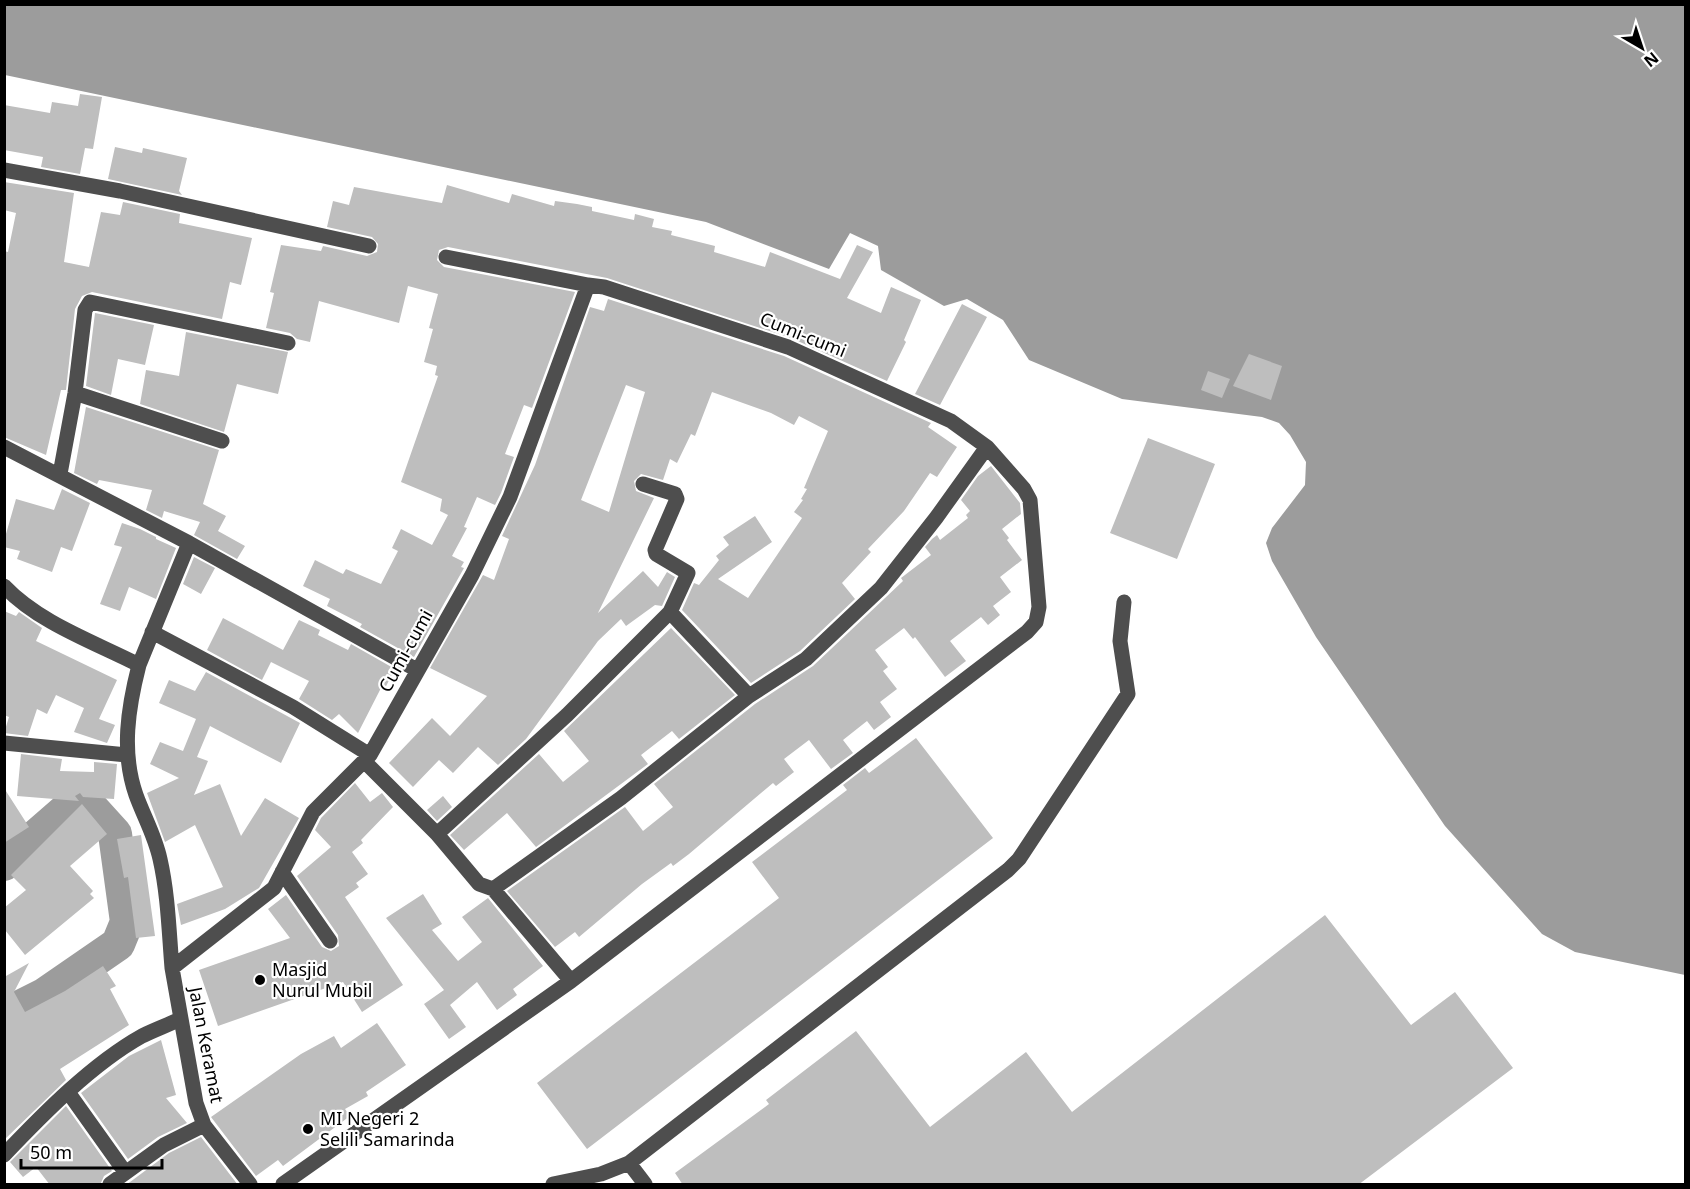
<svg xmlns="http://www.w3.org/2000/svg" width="1690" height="1189" font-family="'Noto Sans',sans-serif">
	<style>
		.water { fill: #9c9c9c }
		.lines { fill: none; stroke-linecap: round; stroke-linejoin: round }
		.river { stroke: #9c9c9c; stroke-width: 34 }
		.building { fill: #bebebe; fill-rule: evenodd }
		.minor { stroke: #4e4e4e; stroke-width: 15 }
		.poi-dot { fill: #000; stroke: #fff; stroke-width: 2 }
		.labels { text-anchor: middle; stroke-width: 4.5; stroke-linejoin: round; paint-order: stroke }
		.street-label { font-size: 18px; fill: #000; stroke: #fff }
		.poi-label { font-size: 18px; fill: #000; stroke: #fff; text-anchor: start }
	</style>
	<rect width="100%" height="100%" fill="#fff"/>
	<!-- water -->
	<path class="water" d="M 5,4 L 1685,5 L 1685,975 L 1575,952 L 1542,934 L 1445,826 L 1316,637 L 1272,561 L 1266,543 L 1272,528 L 1305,485 L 1306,462 L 1290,435 L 1279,423 L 1262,417 L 1122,399 L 1029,360 L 1003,320 L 967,299 L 944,306 L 881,270 L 878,246 L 850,233 L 829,269 L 706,222 L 5,75 Z"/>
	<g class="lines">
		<!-- river -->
		<path class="river" d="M 4,864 L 66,810 L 86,802 L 115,834 L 127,922 L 118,944 L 44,995 L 4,1015"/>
	</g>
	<!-- building -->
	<path class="building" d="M 80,94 L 102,97 L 93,149 L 85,148 L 80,174 L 41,167 L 43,157 L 4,150 L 4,105 L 50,113 L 52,102 L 78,106 Z
		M 115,147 L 142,153 L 143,148 L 187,158 L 179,191 L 182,195 L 108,179 Z
		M 4,182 L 74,193 L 64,262 L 89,267 L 101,212 L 120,215 L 123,202 L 180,214 L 179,223 L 252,238 L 241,285 L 230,282 L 222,319 L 92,292 L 82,296 L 75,309 L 66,390 L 61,390 L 46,455 L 4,437 L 4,251 L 8,252 L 16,213 L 4,210 Z
		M 447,185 L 509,203 L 512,194 L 554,206 L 555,201 L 577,204 L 592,207 L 592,211 L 634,220 L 635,214 L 654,219 L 652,227 L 672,231 L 671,235 L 715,246 L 714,252 L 765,267 L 770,252 L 840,279 L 857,245 L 873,252 L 847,298 L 881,313 L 891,287 L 921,300 L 904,340 L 906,342 L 887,381 L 791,338 L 607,278 L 448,247 L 439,250 L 437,260 L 444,267 L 575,292 L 532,408 L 524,405 L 505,454 L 514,457 L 501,493 L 495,505 L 477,497 L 464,527 L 467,528 L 452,556 L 464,562 L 461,567 L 464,568 L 414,657 L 360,627 L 362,624 L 327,606 L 330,599 L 303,586 L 315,560 L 343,574 L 346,569 L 381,584 L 398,551 L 392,548 L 401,529 L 432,545 L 448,515 L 440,511 L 442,499 L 401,482 L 438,376 L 435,375 L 437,366 L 424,362 L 433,329 L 429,328 L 438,294 L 408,286 L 399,323 L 319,301 L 310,342 L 297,339 L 290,333 L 266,328 L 274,293 L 270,292 L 281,245 L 321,251 L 323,246 L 367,256 L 377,252 L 378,244 L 372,237 L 327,227 L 333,201 L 349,205 L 354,187 L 442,203 Z
		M 608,299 L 784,356 L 931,423 L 928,427 L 957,447 L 937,477 L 930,473 L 904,511 L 868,549 L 871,552 L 842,583 L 855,599 L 800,651 L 751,683 L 682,610 L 694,583 L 699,585 L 719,560 L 716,556 L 729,545 L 723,537 L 755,516 L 772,542 L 718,579 L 748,598 L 802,518 L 794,512 L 803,500 L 801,499 L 807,489 L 804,488 L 828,431 L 799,416 L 794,425 L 771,413 L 712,392 L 695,436 L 691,434 L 677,463 L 670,459 L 663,480 L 641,474 L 634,481 L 636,491 L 654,498 L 598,613 L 643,571 L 658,587 L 667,572 L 675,577 L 662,606 L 655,605 L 626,626 L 621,619 L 598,641 L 526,739 L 498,765 L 478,747 L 453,773 L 439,760 L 413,787 L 389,763 L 432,718 L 450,736 L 487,696 L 430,668 L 483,575 L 494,580 L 509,539 L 502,536 L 535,465 L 590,307 L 604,311 ZM 626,385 L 645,392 L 609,512 L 581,500 Z
		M 962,304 L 987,317 L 940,405 L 915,394 Z
		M 95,313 L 154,325 L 145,365 L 118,359 L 111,395 L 86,386 Z
		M 186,332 L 288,352 L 278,394 L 237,384 L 224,432 L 140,404 L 146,370 L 179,376 Z
		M 1249,354 L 1282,366 L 1271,400 L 1233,386 Z
		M 1208,371 L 1230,379 L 1222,398 L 1201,390 Z
		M 86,407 L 219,450 L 203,504 L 226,516 L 218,531 L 245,546 L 237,559 L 194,535 L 200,522 L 164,511 L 162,518 L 146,510 L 152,490 L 99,480 L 97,484 L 74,473 Z
		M 1148,438 L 1215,464 L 1177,559 L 1110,533 Z
		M 991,466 L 1020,503 L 1021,514 L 1002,529 L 1009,538 L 1007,540 L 1022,560 L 1000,577 L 1011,592 L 993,606 L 1000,615 L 988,625 L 981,617 L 950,641 L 966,661 L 945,677 L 915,637 L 913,639 L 904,628 L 875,650 L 888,667 L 883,671 L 897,689 L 880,702 L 891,717 L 874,730 L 867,721 L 843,740 L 853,753 L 831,769 L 809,740 L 784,759 L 794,772 L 776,786 L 773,783 L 689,854 L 673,866 L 671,863 L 642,884 L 579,937 L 575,932 L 555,947 L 507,891 L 625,807 L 643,831 L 673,807 L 654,784 L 755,704 L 813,666 L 903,581 L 901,578 L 931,555 L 925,547 L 932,539 L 937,535 L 940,540 L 968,518 L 966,515 L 970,511 L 961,500 L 978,476 Z
		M 62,489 L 90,503 L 72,551 L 61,547 L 52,572 L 17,559 L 20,551 L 4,547 L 4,541 L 16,499 L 54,510 Z
		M 122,523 L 140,529 L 156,537 L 156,539 L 176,548 L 156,599 L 129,587 L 120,611 L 100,604 L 122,547 L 114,545 Z
		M 194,557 L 215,568 L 201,594 L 183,584 Z
		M 4,611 L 16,616 L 19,612 L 42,628 L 36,641 L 117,680 L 99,719 L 115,725 L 107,743 L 74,732 L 84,708 L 56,695 L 47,714 L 37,709 L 28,736 L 4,733 L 9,717 L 4,715 Z
		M 223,618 L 283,650 L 299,620 L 320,630 L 318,635 L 348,650 L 351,644 L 395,669 L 384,690 L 381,688 L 358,733 L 339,714 L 332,720 L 299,699 L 309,681 L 271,662 L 262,680 L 207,650 Z
		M 671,628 L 735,695 L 679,739 L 672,731 L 641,755 L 648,764 L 536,847 L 507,813 L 464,850 L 450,835 L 539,754 L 563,782 L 589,761 L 564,731 Z
		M 206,672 L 300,723 L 281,763 L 210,726 L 197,757 L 208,761 L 194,795 L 220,784 L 241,836 L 265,798 L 299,818 L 259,888 L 225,909 L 181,925 L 177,904 L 223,887 L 195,825 L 165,842 L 147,793 L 179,778 L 150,764 L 160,742 L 183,751 L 196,719 L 159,703 L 169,680 L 195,691 Z
		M 916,738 L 993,838 L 587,1149 L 537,1083 L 779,898 L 752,862 L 847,790 L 843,785 L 865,768 L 869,773 Z
		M 21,754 L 62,759 L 60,771 L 94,772 L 94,762 L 117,764 L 114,799 L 83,797 L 80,793 L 75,796 L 79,801 L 17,796 Z
		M 355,783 L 370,802 L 382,793 L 393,807 L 361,840 L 363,843 L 352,852 L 368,874 L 356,883 L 359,887 L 345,897 L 403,985 L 362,1012 L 343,982 L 218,1026 L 199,970 L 290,938 L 268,909 L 286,895 L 322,947 L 331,951 L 339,946 L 338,935 L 297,876 L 331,847 L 315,830 L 321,818 Z
		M 4,788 L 29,827 L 4,843 Z
		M 443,796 L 452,807 L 437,821 L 427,810 Z
		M 82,804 L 107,834 L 70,866 L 93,891 L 90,894 L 94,898 L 25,955 L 5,930 L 4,908 L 26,890 L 11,875 Z
		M 141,835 L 155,936 L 136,938 L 128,877 L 124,878 L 117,839 Z
		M 423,894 L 442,924 L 432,930 L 458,961 L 482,942 L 462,917 L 488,898 L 543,966 L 513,989 L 517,995 L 497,1010 L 477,982 L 450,1005 L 466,1027 L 449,1039 L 424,1004 L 444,990 L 386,918 Z
		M 1325,915 L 1411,1025 L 1455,992 L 1513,1068 L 1358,1185 L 683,1185 L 675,1173 L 769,1104 L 766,1100 L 856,1031 L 930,1127 L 1026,1052 L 1072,1112 Z
		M 29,963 L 14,992 L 25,1012 L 65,991 L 103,966 L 116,986 L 110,989 L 129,1025 L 60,1069 L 66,1080 L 4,1140 L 4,973 L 6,976 Z
		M 377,1023 L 406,1065 L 366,1092 L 368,1096 L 345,1109 L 350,1116 L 283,1166 L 278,1160 L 256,1176 L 211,1117 L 301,1054 L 334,1036 L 341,1048 Z
		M 161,1040 L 176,1095 L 166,1098 L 187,1123 L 158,1137 L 128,1159 L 81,1093 L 129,1056 Z
		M 66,1106 L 112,1171 L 104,1176 L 100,1185 L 50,1185 L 36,1167 L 23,1177 L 10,1162 Z
		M 201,1137 L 238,1185 L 126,1185 L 169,1153 Z"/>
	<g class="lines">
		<!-- minor -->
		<path class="minor" d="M 4,170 L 120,191 L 369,246
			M 446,257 L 588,285
			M 75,393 L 222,441
			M 4,447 L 189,543
			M 60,474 L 75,393 L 85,310 L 90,302 L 288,343
			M 643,484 L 675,494 L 677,499 L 655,550 L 656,554 L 688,573 L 670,612
			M 4,586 C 39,623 94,642 139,665 L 189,543 L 417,670
			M 152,632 L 293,707 L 370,755
			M 139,665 C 128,708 121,752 136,795 C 144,817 155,836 160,859 C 168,894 169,932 172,968 L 274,888 L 313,812 L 370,755 L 472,575 L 510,497 L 588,285 L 604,287 L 788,347 L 951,421 L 987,447 L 1024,489 L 1030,500 L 1039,607 L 1036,622 L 1027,632 L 571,981 L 283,1184
			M 4,743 L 127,755
			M 364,761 L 437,834 L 479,884 L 493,889 L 621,798 L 749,696 L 806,659 L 881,588 L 936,518 L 987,447
			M 437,834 L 567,715 L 670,612 L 749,696
			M 282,872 L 330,941
			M 493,889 L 571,981
			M 172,968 L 196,1103 L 204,1125 L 250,1184
			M 68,1092 L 125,1172
			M 4,1155 C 43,1114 92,1064 142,1036 C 154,1030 168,1025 180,1019
			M 629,1163 L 645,1184
			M 110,1184 L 164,1145 L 204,1125
			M 553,1184 L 601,1174 L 629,1163 L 1008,870 L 1019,859 L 1128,694 L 1120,641 L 1124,602"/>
	</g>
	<!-- markers -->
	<g class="poi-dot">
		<circle cx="260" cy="980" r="6"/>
		<circle cx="308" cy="1129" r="6"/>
	</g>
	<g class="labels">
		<!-- street labels -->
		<g class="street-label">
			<text transform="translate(803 335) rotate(22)" y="6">Cumi-cumi</text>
			<text transform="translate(406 651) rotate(-61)" y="6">Cumi-cumi</text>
			<text transform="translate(206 1045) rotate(79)" y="6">Jalan Keramat</text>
		</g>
		<!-- poi labels -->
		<g class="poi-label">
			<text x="272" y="976">Masjid<tspan x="272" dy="21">Nurul Mubil</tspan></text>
			<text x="320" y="1125">MI Negeri 2<tspan x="320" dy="21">Selili Samarinda</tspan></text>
		</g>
	</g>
	<!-- border -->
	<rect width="1690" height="1189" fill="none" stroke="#000000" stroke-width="12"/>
	<!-- north arrow -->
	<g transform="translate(1642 48) rotate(141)" stroke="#ffffff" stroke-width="4.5" paint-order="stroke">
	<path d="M0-4.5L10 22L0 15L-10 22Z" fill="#000000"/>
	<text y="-9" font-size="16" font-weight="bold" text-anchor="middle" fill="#000000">N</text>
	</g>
	<!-- scale -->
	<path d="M21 1159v9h141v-9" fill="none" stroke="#000000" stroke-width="3"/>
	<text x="30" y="1159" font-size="18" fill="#000000" stroke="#ffffff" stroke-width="4.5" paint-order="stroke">50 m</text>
</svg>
